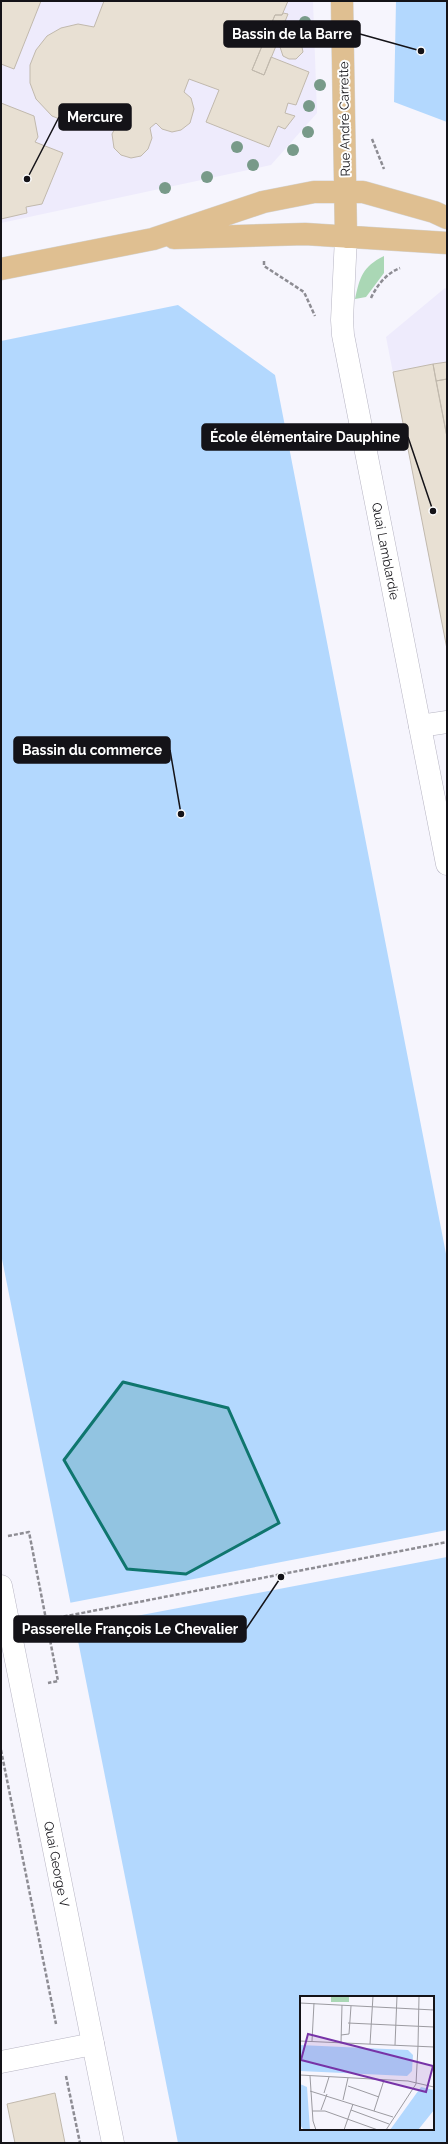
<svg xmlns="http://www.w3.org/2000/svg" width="448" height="2144" font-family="Raleway,sans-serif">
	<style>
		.built { fill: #eeebfc }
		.green { fill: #aad7b5 }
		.water { fill: #b3d8fe; fill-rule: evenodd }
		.pier { fill: #f6f5fd }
		.building { fill: #e8e0d3; stroke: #c1b9ad }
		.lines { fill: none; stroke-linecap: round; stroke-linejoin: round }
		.street-casing { stroke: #b7b5c3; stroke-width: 23 }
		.secondary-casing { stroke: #b7b5c3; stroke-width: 23 }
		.primary-casing { stroke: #d5d5d5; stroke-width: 23 }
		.path { stroke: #8d8c93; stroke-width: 2.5; stroke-dasharray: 4 2; stroke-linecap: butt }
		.street { stroke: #fff; stroke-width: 22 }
		.secondary { stroke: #fff; stroke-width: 22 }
		.primary { stroke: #dfbf91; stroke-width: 22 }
		.tree { fill: #789a89 }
		.marked { fill: #0f766e; fill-opacity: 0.2; stroke: #0f766e; stroke-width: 3; stroke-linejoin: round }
		.labels { text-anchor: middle; stroke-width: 4; stroke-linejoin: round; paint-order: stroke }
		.street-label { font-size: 13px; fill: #141318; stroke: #fff }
		.inset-road { fill: none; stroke: #9c9ba1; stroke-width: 1 }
		.view { fill: #7733a7; fill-opacity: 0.15; stroke: #7733a7; stroke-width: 2 }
		.inset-edge { fill: none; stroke: #141318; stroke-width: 2 }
		.leader { fill: none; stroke: #141318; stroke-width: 1.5 }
		.callout-dot { fill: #141318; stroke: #fff; stroke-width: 1.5 }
		.callout { fill: #141318; stroke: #141318; stroke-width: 1.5 }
		.callout-label { font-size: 14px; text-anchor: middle; font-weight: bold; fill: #fff }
	</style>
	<rect width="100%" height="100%" fill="#f6f5fd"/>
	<!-- built -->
	<path class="built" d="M 1,1 L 313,1 L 317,113 L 271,165 L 1,223 Z
		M 445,288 L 447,289 L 447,650 L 386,337 Z"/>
	<!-- green -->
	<path class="green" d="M 384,256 L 384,273 L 366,297 L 355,299 C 360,277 362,267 384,256 Z"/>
	<!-- water -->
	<path class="water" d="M 396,1 L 447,1 L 447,122 L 394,102 Z
		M 178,305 L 275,375 L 447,1259 L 447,2143 L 178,2143 L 1,1254 L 1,341 ZM 301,1997 L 433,1997 L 433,2129 L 301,2129 Z"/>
	<!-- pier -->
	<path class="pier" d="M 447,1530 L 447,1557 L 73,1628 L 69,1603 Z"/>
	<!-- building -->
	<path class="building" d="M 1,1 L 41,1 L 14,69 L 1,64 Z
		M 104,1 L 288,1 L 282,15 L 275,15 L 252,70 L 264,75 L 271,57 L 309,72 L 296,105 L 288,103 L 285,113 L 295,116 L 285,129 L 278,126 L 269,147 L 206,122 L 219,90 L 189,79 L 184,92 L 191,98 L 194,109 L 190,123 L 181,130 L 172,132 L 162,129 L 156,123 L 150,128 L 152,138 L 148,149 L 141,156 L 131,158 L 121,155 L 114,148 L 112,134 L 118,123 L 111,112 L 96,121 L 87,123 L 67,122 L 52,116 L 36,99 L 30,83 L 30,65 L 36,50 L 47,36 L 61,28 L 78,24 L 94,27 Z
		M 283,13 L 288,14 L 278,39 L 283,41 L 288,38 L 296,38 L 301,42 L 303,52 L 296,59 L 289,59 L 283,56 L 280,47 L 276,46 L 264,75 L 252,70 L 275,15 L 282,15 Z
		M 1,103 L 34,116 L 38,137 L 35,142 L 63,153 L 42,204 L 26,207 L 27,213 L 1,219 Z
		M 447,362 L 447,379 L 436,381 L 433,364 Z
		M 433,364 L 447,437 L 447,649 L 393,372 Z
		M 447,379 L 447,437 L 436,381 Z
		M 55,2093 L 65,2143 L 15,2143 L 7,2104 Z"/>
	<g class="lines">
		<defs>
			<path id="street" d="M 420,726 L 447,722
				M 1,2062 L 93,2044"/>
			<path id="secondary" d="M 346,237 L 342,320 L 343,335 L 447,864
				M 1,1586 L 113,2143"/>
			<path id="primary" d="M 342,1 L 346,237
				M 174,238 L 305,234 L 447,243
				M 1,269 L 153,239 L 263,202 L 314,192 L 363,192 L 434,212 L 447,218"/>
		</defs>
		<!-- street casing -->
		<use href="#street" class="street-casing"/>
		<!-- secondary casing -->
		<use href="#secondary" class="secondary-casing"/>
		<!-- primary casing -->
		<use href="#primary" class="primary-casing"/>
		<!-- path -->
		<path class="path" d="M 372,139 L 384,169
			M 264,261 L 264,266 L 304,292 L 315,316
			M 371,298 C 377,285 387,273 400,268
			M 8,1536 L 29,1532 L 58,1681 L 48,1683
			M 46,1620 L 447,1542
			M 1,1750 L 56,2024
			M 66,2076 L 80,2143"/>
		<!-- street -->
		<use href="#street" class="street"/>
		<!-- secondary -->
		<use href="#secondary" class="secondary"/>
		<!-- primary -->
		<use href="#primary" class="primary"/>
	</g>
	<!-- trees -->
	<g class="tree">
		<circle cx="305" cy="22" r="6"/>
		<circle cx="320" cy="85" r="6"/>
		<circle cx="309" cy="106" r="6"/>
		<circle cx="308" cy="132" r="6"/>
		<circle cx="237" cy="147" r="6"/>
		<circle cx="293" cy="150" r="6"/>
		<circle cx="253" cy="165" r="6"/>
		<circle cx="207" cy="177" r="6"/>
		<circle cx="165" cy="188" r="6"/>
	</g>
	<!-- marked area -->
	<path class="marked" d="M 123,1382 L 228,1408 L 279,1523 L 186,1574 L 127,1569 L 64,1460 Z"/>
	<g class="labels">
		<!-- street labels -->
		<g class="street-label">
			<text transform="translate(344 119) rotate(-91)" y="5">Rue André Carrette</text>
			<text transform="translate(386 551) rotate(79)" y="5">Quai Lamblardie</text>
			<text transform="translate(57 1864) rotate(79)" y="5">Quai George V</text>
		</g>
	</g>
	<!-- overview -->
	<g transform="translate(300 1996)">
		<rect width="134" height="134" fill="#f6f5fd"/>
		<path d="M 31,0 L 49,0 L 49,6 L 31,6 Z" fill="#aad7b5"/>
		<path d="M 0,49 L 108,54 L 113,59 L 112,75 L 107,80 L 0,75 ZM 0,88 L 7,91 L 10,134 L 4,134 L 0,129 ZM 121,91 L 134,94 L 134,114 L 118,134 L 90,134 Z" fill="#b3d8fe"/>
		<path class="inset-road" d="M 0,7 L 134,14M 48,27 L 134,31M 41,39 L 49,38 L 51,10M 0,45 L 134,51M 12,45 L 14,7M 41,47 L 42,9M 70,48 L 73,0M 95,49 L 97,0M 118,50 L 119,0M 0,79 L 108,85 L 134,91M 10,80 L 13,125 L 16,134M 48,90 L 79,101M 10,95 L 93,121M 24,97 L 29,81M 43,104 L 48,82M 21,114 L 27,98M 51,114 L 89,128M 12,115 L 25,115 L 78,134M 74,115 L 84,84M 44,134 L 53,108M 86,134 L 116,88 L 118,50"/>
		<path class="view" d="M 8,38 L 133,70 L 126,96 L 1,64 Z"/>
		<rect width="134" height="134" class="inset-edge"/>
	</g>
	<!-- callouts -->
	<path class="leader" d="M421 51L360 34M27 179L59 117M433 511L408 437M181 814L170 750M281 1577L246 1629"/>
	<g class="callout-dot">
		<circle cx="421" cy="51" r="4"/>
		<circle cx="27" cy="179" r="4"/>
		<circle cx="433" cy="511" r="4"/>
		<circle cx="181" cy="814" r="4"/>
		<circle cx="281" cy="1577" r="4"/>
	</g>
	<g class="callout">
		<rect x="224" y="21" width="136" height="26" rx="4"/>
		<rect x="59" y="104" width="72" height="26" rx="4"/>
		<rect x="202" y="424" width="206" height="26" rx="4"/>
		<rect x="14" y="737" width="156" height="26" rx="4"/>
		<rect x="14" y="1616" width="232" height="26" rx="4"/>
	</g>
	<g class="callout-label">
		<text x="292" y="39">Bassin de la Barre</text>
		<text x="95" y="122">Mercure</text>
		<text x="305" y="442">École élémentaire Dauphine</text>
		<text x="92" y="755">Bassin du commerce</text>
		<text x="130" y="1634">Passerelle François Le Chevalier</text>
	</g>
	<!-- border -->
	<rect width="448" height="2144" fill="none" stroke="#141318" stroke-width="4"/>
</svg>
